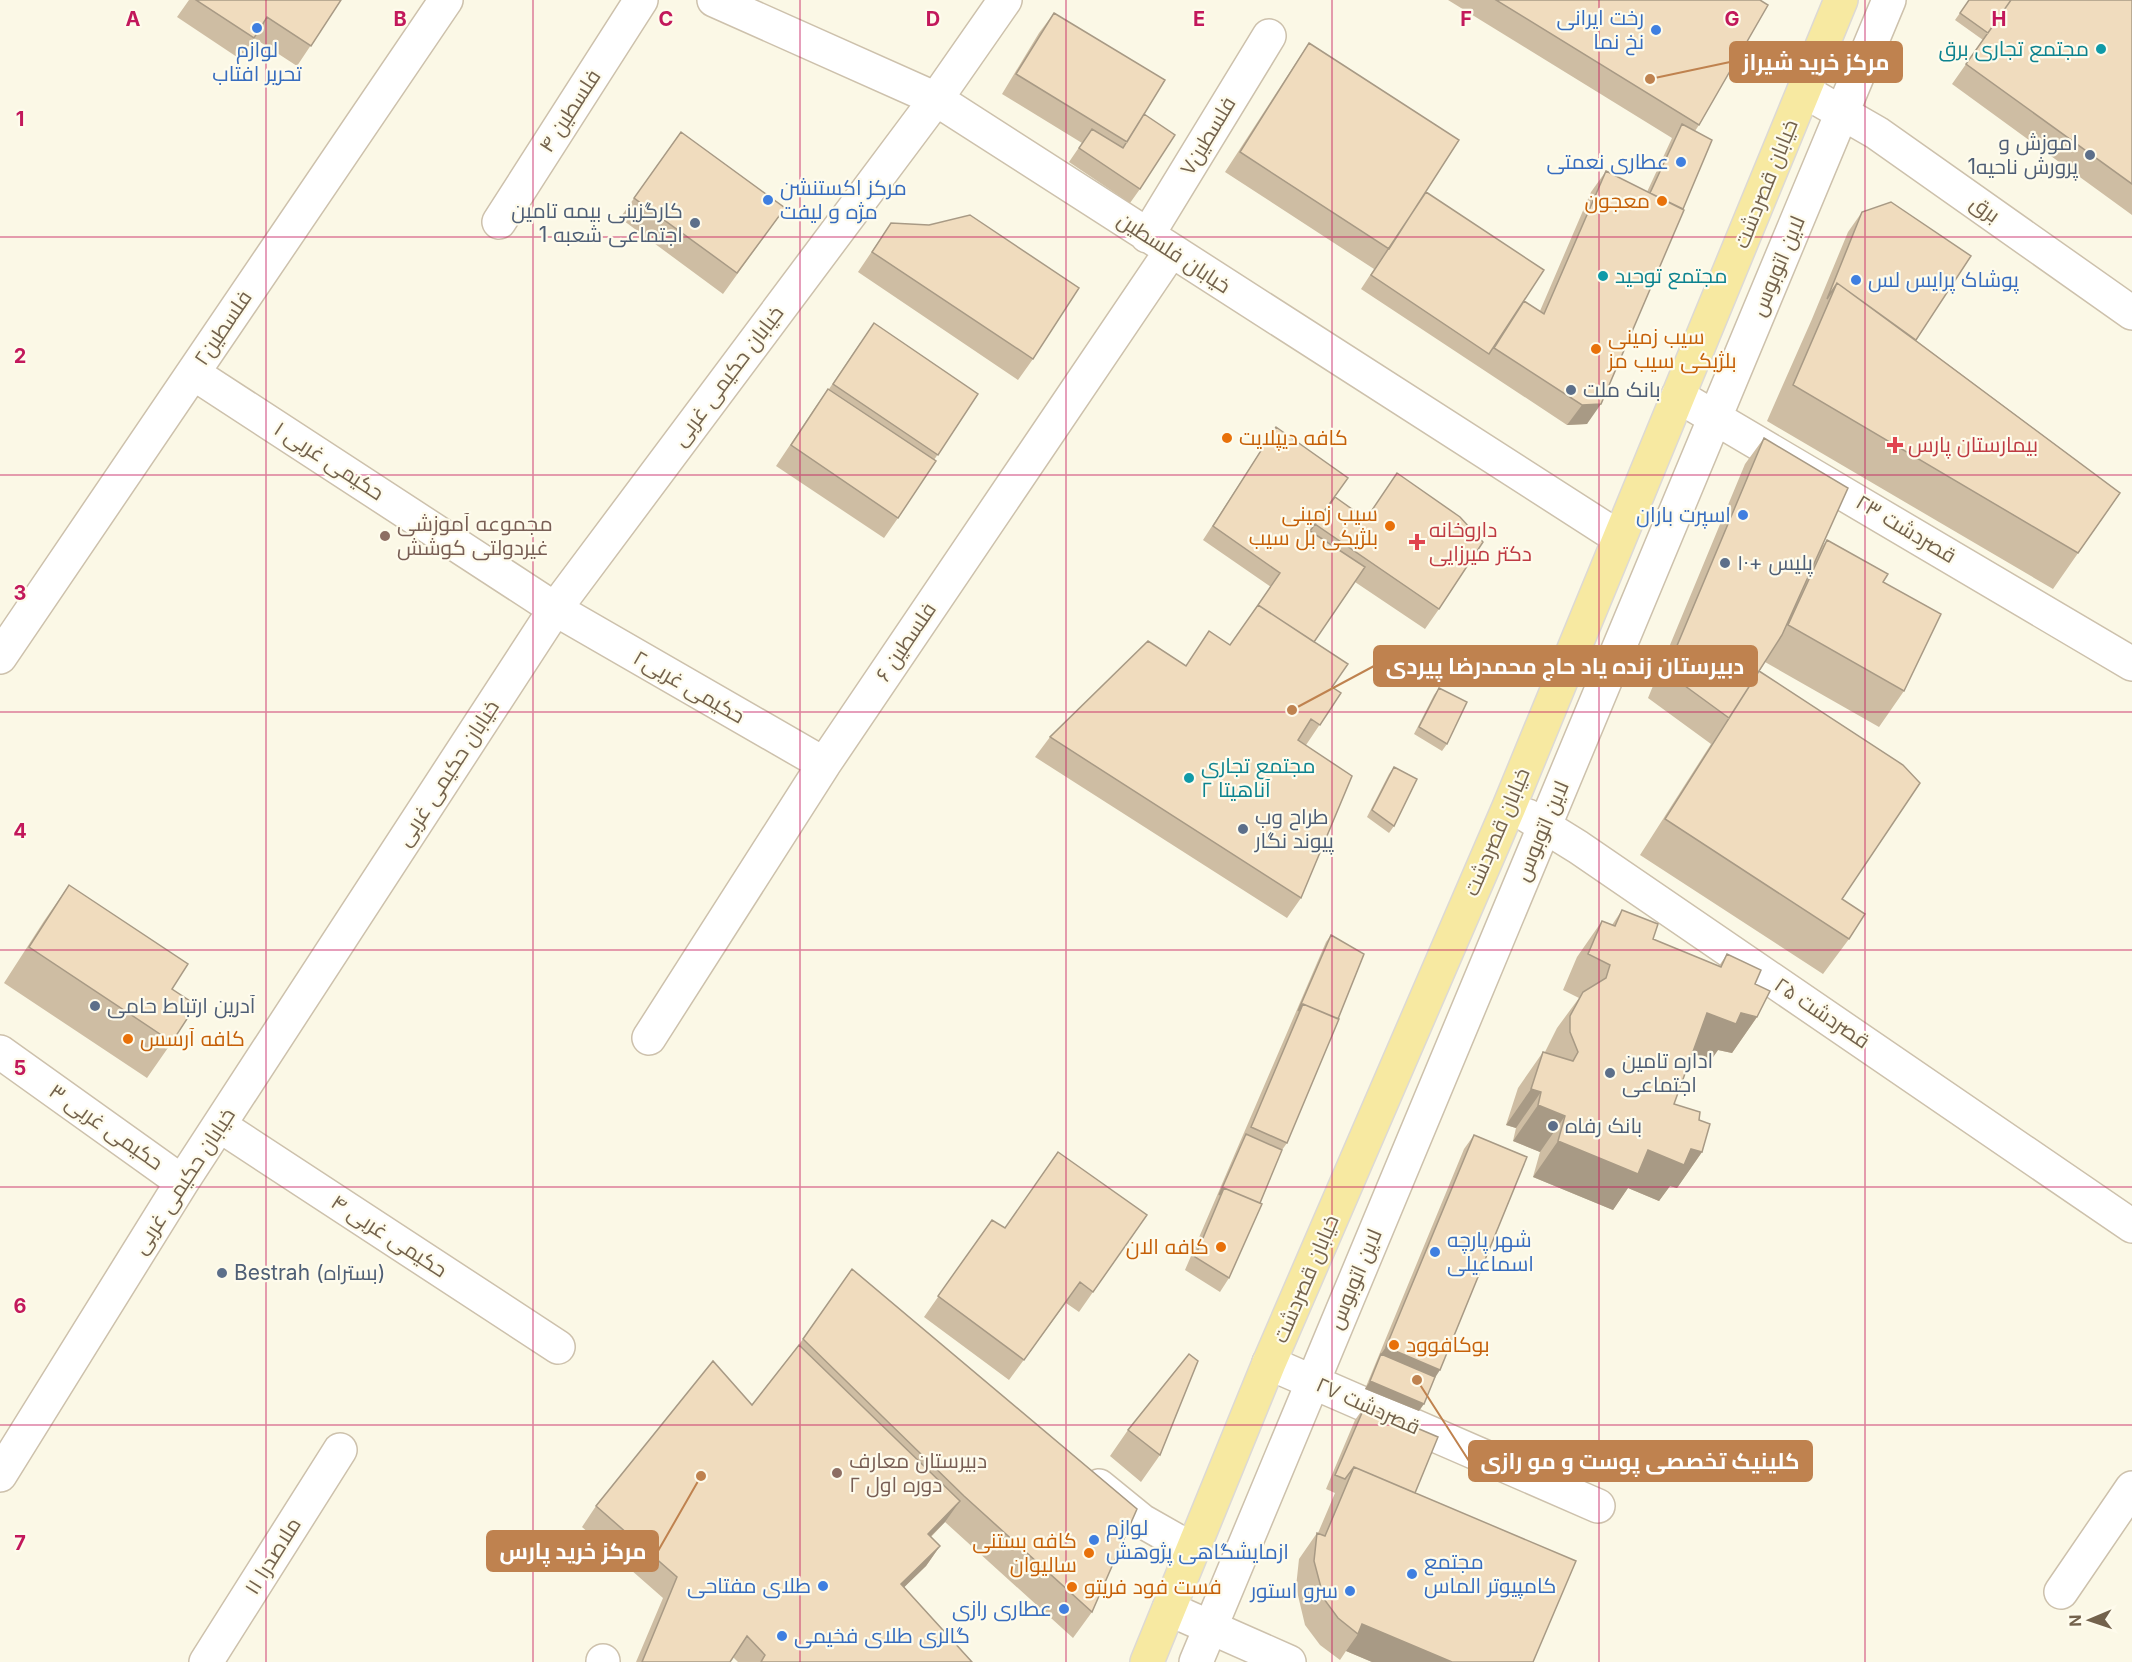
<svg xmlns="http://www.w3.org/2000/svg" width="2132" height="1662" font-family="Inter,Cairo,sans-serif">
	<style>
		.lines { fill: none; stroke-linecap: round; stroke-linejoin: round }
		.minor-casing { stroke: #cdc1ac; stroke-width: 36 }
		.major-casing { stroke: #ddd9d4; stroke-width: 36 }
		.minor { stroke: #fff; stroke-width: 33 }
		.major { stroke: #f7e9a1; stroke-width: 33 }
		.wall { fill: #cebda3 }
		.shaded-wall { fill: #a89a85 }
		.building { fill: #f0dcbe; stroke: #a89a85; stroke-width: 1.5 }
		.grid { fill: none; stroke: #c2185b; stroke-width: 1.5; stroke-opacity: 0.55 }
		.shop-dot { fill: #3f7fe0; stroke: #fefbec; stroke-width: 2 }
		.culture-dot { fill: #0f9aa8; stroke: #fefbec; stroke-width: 2 }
		.service-dot { fill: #5c6f8a; stroke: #fefbec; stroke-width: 2 }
		.food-dot { fill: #e8710a; stroke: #fefbec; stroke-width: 2 }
		.health-dot { fill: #e0444e; stroke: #fefbec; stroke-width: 2 }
		.education-dot { fill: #8d6e63; stroke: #fefbec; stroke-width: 2 }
		.labels { text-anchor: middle; stroke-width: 4.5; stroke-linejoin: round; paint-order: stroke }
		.shop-label { font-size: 21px; fill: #366cbe; stroke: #fefbec; text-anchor: end }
		.culture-label { font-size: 21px; fill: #0d838f; stroke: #fefbec; text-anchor: start }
		.street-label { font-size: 21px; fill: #73624c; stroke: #fefbec }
		.service-label { font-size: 21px; fill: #4e5e75; stroke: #fefbec; text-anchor: start }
		.food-label { font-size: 21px; fill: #c56008; stroke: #fefbec; text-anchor: start }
		.health-label { font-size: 21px; fill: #be3a42; stroke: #fefbec; text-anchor: start }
		.education-label { font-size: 21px; fill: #785e54; stroke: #fefbec; text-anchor: start }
		.grid-label { font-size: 20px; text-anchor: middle; font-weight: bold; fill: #c2185b; stroke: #fefbec; stroke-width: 4.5; stroke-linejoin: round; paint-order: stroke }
		.leader { fill: none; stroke: #bf824f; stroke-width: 2 }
		.callout-dot { fill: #bf824f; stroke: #fefbec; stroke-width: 2 }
		.callout { fill: #bf824f; stroke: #bf824f; stroke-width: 2 }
		.callout-label { font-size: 22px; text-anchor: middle; font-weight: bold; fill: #fff }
	</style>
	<rect width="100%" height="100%" fill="#fbf8e6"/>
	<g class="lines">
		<defs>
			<path id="minor" d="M 714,0 L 936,99 L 1618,537
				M 1804,91 L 1877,133 L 2132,313
				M 499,222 L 641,0
				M 1147,236 L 1269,36
				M 193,373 L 555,609 L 824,764
				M 1678,396 L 2132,664
				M 0,657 L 446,0
				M 1528,816 L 1578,847 L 2132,1226
				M 649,1038 L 824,764 L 1171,251
				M 0,1052 L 182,1182
				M 219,1125 L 558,1347
				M 1269,1363 L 1598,1506
				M 0,1475 L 182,1182 L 555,609 L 936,99 L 1005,0
				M 1099,1486 L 1142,1521 L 1193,1550
				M 2061,1592 L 2132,1488
				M 1169,1609 L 1289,1662
				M 206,1662 L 340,1450
				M 603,1662 L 603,1661
				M 1196,1662 L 1889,0"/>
			<path id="major" d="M 1147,1662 L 1269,1363 L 1509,807 L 1841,0"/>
		</defs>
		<!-- minor casing -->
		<use href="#minor" class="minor-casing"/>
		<!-- major casing -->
		<use href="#major" class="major-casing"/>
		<!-- minor -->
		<use href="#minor" class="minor"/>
		<!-- major -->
		<use href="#major" class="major"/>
	</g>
	<!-- wall -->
	<path class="wall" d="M 189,0 L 341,0 L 297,66 L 254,38 L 240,59 L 177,17 Z
		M 1448,0 L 1760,0 L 1699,125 L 1695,131 L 1587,424 L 1567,425 L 1361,289 L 1374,269 L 1225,172 L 1295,64 L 1309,43 L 1425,194 L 1524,301 L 1540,311 L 1591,192 L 1606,171 L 1647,192 L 1672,138 Z
		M 1969,0 L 2132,0 L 2132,215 L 1952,84 L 1983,40 L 1955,20 Z
		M 1054,13 L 1144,114 L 1140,189 L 1130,203 L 1069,162 L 1082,143 L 1002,94 L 1039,33 Z
		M 681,132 L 785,208 L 723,294 L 620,218 Z
		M 1862,212 L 1916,340 L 2120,493 L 2053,589 L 1767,421 L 1812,319 L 1848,232 Z
		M 891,223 L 929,225 L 1033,359 L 1018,380 L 858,272 Z
		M 860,343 L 978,394 L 934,460 L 898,518 L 884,538 L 776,466 L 814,409 L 828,389 L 829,389 Z
		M 1276,427 L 1335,497 L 1439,609 L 1425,629 L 1355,582 L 1314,642 L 1332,687 L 1341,693 L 1306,745 L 1301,898 L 1287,918 L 1035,757 L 1050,737 L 1186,666 L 1209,631 L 1230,645 L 1271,587 L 1203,540 Z
		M 1764,438 L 1820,549 L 1827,540 L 1883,582 L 1904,691 L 1879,727 L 1765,662 L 1757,675 L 1842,899 L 1849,939 L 1823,974 L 1640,855 L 1711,744 L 1648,698 L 1745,464 Z
		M 1439,688 L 1447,744 L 1442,751 L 1414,734 L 1434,695 Z
		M 1394,767 L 1394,826 L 1389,833 L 1367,817 L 1389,774 Z
		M 69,885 L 172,1042 L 147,1078 L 4,983 L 44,921 Z
		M 1622,910 L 1653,939 L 1719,966 L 1727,954 L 1755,984 L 1757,1017 L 1732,1053 L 1718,1050 L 1711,1060 L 1692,1053 L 1674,1104 L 1699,1120 L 1702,1152 L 1677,1188 L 1670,1186 L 1659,1201 L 1628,1188 L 1613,1210 L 1533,1177 L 1540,1152 L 1513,1141 L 1516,1128 L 1506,1125 L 1518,1088 L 1543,1052 L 1545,1052 L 1557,1028 L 1579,998 L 1563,990 L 1577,957 L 1602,921 L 1612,925 Z
		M 1331,935 L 1287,1143 L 1282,1150 L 1229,1278 L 1220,1292 L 1185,1270 L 1326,942 Z
		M 1474,1135 L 1435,1377 L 1419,1411 L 1365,1389 L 1464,1149 Z
		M 1147,1215 L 1079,1312 L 1066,1303 L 1009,1380 L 924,1317 L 992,1220 L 1005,1228 Z
		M 852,1269 L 1092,1612 L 1073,1638 L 945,1522 L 931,1537 L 940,1546 L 926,1566 L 904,1587 L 972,1662 L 738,1662 L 733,1657 L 730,1662 L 636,1662 L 663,1598 L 582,1527 L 596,1506 L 752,1405 L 798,1346 Z
		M 1365,1406 L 1415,1493 L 1533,1662 L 1372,1662 L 1346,1651 L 1340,1660 L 1320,1645 L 1305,1625 L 1296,1587 L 1299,1559 L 1317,1533 L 1318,1533 L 1335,1493 L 1326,1489 L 1355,1420 Z
		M 1128,1430 L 1160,1455 L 1141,1482 L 1110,1456 Z"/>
	<!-- shaded-wall -->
	<path class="shaded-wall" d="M 1601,404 L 1587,424 L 1567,425 L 1582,405 Z
		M 1707,1013 L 1741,1013 L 1757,1017 L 1732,1053 L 1718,1050 L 1711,1060 L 1681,1049 Z
		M 1531,1089 L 1541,1092 L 1516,1128 L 1506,1125 Z
		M 1538,1105 L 1565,1116 L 1540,1152 L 1513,1141 Z
		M 1558,1141 L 1648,1150 L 1691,1149 L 1702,1152 L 1677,1188 L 1670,1186 L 1659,1201 L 1628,1188 L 1613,1210 L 1533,1177 Z
		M 1386,1347 L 1440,1370 L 1431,1384 L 1381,1354 Z
		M 1370,1381 L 1424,1404 L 1419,1411 L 1365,1389 Z
		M 960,1501 L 945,1522 L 913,1554 L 928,1534 Z
		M 940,1546 L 926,1566 L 887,1604 L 901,1584 Z
		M 1362,1624 L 1452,1662 L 1372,1662 L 1346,1651 L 1358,1634 Z"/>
	<!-- building -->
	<path class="building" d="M 196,0 L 341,0 L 311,46 L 267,17 L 254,38 Z
		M 1496,0 L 1760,0 L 1768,5 L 1699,125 Z
		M 1969,0 L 2011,0 L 1988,33 L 1960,13 Z
		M 2011,0 L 2132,0 L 2132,184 L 1966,64 Z
		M 1054,13 L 1165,80 L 1127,142 L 1016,74 Z
		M 1309,43 L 1459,140 L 1389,249 L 1240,152 Z
		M 1144,114 L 1175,135 L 1140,189 L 1079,148 L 1092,129 L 1123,148 Z
		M 1682,124 L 1712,140 L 1683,209 L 1650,193 Z
		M 681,132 L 785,208 L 737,273 L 634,198 Z
		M 1606,171 L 1684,210 L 1601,404 L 1582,405 L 1494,348 L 1524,301 L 1544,314 Z
		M 1426,192 L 1544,270 L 1489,354 L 1371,275 Z
		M 1891,202 L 1971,256 L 1916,340 L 1837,283 L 1827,299 L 1862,212 Z
		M 970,215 L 1079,288 L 1033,359 L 872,252 L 891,223 L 929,225 Z
		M 1837,283 L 1916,341 L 2120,493 L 2078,553 L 1793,385 Z
		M 874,323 L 978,394 L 938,455 L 833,384 Z
		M 828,389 L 936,461 L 898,518 L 791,445 Z
		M 1276,427 L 1348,478 L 1310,531 L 1365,567 L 1314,642 L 1258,605 L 1280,573 L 1213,526 Z
		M 1764,438 L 1848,488 L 1782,635 L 1729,718 L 1666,672 Z
		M 1397,473 L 1460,517 L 1483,542 L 1439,609 L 1315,524 L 1335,497 L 1366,519 Z
		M 1827,540 L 1888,574 L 1883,582 L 1941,614 L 1904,691 L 1788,625 Z
		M 1258,605 L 1348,664 L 1332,687 L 1341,693 L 1320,725 L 1311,719 L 1298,740 L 1352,776 L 1301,898 L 1050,737 L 1148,641 L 1186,666 L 1209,631 L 1230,645 Z
		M 1759,671 L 1903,765 L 1920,783 L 1842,899 L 1865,914 L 1849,939 L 1665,819 Z
		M 1439,688 L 1467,702 L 1447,744 L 1419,727 Z
		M 1394,767 L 1417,779 L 1394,826 L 1372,810 Z
		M 69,885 L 188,964 L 172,989 L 196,1005 L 172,1042 L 29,947 Z
		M 1622,910 L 1658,924 L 1653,939 L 1721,967 L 1727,954 L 1761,970 L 1755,984 L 1770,991 L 1757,1017 L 1741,1013 L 1736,1024 L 1707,1013 L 1674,1104 L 1700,1112 L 1699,1120 L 1710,1124 L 1702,1152 L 1691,1149 L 1684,1165 L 1648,1150 L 1638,1174 L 1558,1141 L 1565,1116 L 1538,1105 L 1541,1092 L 1531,1089 L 1543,1052 L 1573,1061 L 1578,1052 L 1570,1032 L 1570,1016 L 1583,992 L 1606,978 L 1610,965 L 1588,954 L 1602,921 L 1615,926 Z
		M 1331,935 L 1364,954 L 1338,1019 L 1303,1004 L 1298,1011 Z
		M 1303,1004 L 1339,1019 L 1287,1143 L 1251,1127 Z
		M 1246,1134 L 1282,1150 L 1260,1203 L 1224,1188 L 1219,1195 Z
		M 1474,1135 L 1527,1157 L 1440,1370 L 1386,1347 Z
		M 1058,1152 L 1147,1215 L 1093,1292 L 1080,1282 L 1024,1360 L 938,1296 L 992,1220 L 1005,1228 Z
		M 1224,1188 L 1262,1204 L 1229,1278 L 1195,1257 Z
		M 852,1269 L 1137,1509 L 1092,1612 L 964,1496 L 803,1339 Z
		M 799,1345 L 960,1501 L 928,1534 L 940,1546 L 901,1584 L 972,1662 L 761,1662 L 765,1655 L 747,1636 L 730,1662 L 642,1662 L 677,1577 L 596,1506 L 713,1361 L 752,1405 Z
		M 1189,1354 L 1198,1361 L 1160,1455 L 1128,1430 Z
		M 1381,1354 L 1435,1377 L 1424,1404 L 1370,1381 Z
		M 1365,1406 L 1438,1437 L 1415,1493 L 1354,1467 L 1345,1479 L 1335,1475 Z
		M 1354,1467 L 1576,1561 L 1533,1662 L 1452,1662 L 1362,1624 L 1358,1634 L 1338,1618 L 1324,1599 L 1314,1561 L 1317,1533 L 1325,1536 Z"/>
	<!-- grid -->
	<path class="grid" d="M 266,0 L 266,1662M 533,0 L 533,1662M 800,0 L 800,1662M 1066,0 L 1066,1662M 1332,0 L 1332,1662M 1599,0 L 1599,1662M 1865,0 L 1865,1662M 0,237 L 2132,237M 0,475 L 2132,475M 0,712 L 2132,712M 0,950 L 2132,950M 0,1187 L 2132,1187M 0,1425 L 2132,1425"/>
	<!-- markers -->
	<g class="shop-dot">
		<circle cx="257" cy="28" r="6"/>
		<circle cx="1656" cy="30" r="6"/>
		<circle cx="1681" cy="162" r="6"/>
		<circle cx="768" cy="200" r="6"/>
		<circle cx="1856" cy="280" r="6"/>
		<circle cx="1743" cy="515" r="6"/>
		<circle cx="1435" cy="1252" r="6"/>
		<circle cx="1094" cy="1540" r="6"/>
		<circle cx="1412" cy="1574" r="6"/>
		<circle cx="823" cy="1586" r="6"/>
		<circle cx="1350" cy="1591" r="6"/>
		<circle cx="1064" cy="1609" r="6"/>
		<circle cx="782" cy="1636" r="6"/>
	</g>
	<g class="culture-dot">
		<circle cx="2101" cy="49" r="6"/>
		<circle cx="1603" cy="276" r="6"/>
		<circle cx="1189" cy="778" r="6"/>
	</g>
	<g class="service-dot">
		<circle cx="2090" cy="155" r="6"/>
		<circle cx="695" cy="223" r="6"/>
		<circle cx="1571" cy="390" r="6"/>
		<circle cx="1725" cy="563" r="6"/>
		<circle cx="1243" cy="829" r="6"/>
		<circle cx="95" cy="1006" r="6"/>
		<circle cx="1610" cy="1073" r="6"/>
		<circle cx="1553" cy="1126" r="6"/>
		<circle cx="222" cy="1273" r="6"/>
	</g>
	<g class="food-dot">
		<circle cx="1662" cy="201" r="6"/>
		<circle cx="1596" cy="349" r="6"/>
		<circle cx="1227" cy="438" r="6"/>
		<circle cx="1390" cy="526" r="6"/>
		<circle cx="128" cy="1039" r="6"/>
		<circle cx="1221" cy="1247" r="6"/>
		<circle cx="1394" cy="1345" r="6"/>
		<circle cx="1089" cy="1553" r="6"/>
		<circle cx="1072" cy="1587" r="6"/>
	</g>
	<g class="health-dot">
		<path d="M1892 436h6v6h6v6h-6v6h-6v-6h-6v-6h6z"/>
		<path d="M1414 533h6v6h6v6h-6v6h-6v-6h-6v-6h6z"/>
	</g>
	<g class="education-dot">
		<circle cx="385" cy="536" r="6"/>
		<circle cx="837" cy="1473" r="6"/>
	</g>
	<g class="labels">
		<!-- shop labels -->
		<g class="shop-label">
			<text x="1644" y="25">رخت ایرانی<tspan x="1644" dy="24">نخ نما</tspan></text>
			<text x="257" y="57" text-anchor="middle">لوازم<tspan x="257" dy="24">تحریر افتاب</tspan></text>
			<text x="1669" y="169">عطاری نعمتی</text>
			<text x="780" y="195" text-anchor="start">مرکز اکستنشن<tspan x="780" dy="24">مژه و لیفت</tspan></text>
			<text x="1868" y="287" text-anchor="start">پوشاک پرایس لس</text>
			<text x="1731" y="522">اسپرت باران</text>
			<text x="1447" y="1247" text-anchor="start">شهر پارچه<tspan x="1447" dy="24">اسماعیلی</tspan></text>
			<text x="1106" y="1535" text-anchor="start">لوازم<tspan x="1106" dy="24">ازمایشگاهی پژوهش</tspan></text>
			<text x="1424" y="1569" text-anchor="start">مجتمع<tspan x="1424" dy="24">کامپیوتر الماس</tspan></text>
			<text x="811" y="1593">طلای مفتاحی</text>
			<text x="1338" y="1598">سرو استور</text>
			<text x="1052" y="1616">عطاری رازی</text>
			<text x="794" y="1643" text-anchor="start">گالری طلای فخیمی</text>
		</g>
		<!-- culture labels -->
		<g class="culture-label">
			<text x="2089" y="56" text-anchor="end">مجتمع تجاری برق</text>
			<text x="1615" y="283">مجتمع توحید</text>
			<text x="1201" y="773">مجتمع تجاری<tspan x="1201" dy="24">آناهیتا ۲</tspan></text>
		</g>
		<!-- street labels -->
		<g class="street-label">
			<text transform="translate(570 111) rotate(-57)" y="7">۴ فلسطین</text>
			<text transform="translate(1208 136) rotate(-59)" y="7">۷فلسطین</text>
			<text transform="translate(1766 184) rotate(-68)" y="7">خیابان قصردشت</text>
			<text transform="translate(1985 209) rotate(35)" y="7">برق</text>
			<text transform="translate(1174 253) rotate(33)" y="7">خیابان فلسطین</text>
			<text transform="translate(1778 266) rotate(-67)" y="7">لاین اتوبوس</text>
			<text transform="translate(223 328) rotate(-56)" y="7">فلسطین۲</text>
			<text transform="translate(728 376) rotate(-53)" y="7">خیابان حکیمی غربی</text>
			<text transform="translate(329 461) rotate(33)" y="7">حکیمی غربی ۱</text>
			<text transform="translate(1906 529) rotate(31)" y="7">قصردشت ۲۳</text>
			<text transform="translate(906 642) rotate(-56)" y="7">فلسطین ۶</text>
			<text transform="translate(689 687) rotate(30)" y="7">حکیمی غربی۲</text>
			<text transform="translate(448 773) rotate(-57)" y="7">خیابان حکیمی غربی</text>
			<text transform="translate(1542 831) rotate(-67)" y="7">لاین اتوبوس</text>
			<text transform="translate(1497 832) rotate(-67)" y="7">خیابان قصردشت</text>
			<text transform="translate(1822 1013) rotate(34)" y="7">قصردشت ۲۵</text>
			<text transform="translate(106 1127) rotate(35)" y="7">حکیمی غربی ۳</text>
			<text transform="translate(184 1181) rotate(-57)" y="7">خیابان حکیمی غربی</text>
			<text transform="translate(389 1236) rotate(33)" y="7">حکیمی غربی ۴</text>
			<text transform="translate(1306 1279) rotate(-67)" y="7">خیابان قصردشت</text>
			<text transform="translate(1355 1279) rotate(-67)" y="7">لاین اتوبوس</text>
			<text transform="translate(1368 1406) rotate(24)" y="7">قصردشت ۲۷</text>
			<text transform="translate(273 1556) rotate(-58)" y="7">۱۱ ملاصدرا</text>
		</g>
		<!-- service labels -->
		<g class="service-label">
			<text x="2078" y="150" text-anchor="end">اموزش و<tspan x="2078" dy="24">پرورش ناحیه1</tspan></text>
			<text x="683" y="218" text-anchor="end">کارگزینی بیمه تامین<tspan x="683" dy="24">اجتماعی شعبه 1</tspan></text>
			<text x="1583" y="397">بانک ملت</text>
			<text x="1737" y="570">پلیس +۱۰</text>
			<text x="1255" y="824">طراح وب<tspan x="1255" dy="24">پیوند نگار</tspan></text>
			<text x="107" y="1013">آدرین ارتباط حامی</text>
			<text x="1622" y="1068">اداره تامین<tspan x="1622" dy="24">اجتماعی</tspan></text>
			<text x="1565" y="1133">بانک رفاه</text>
			<text x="234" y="1280">Bestrah (بستراه)</text>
		</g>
		<!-- food labels -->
		<g class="food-label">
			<text x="1650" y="208" text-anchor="end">معجون</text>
			<text x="1608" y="344">سیب زمینی<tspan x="1608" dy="24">بلژیکی سیب مز</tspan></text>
			<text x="1239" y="445">کافه دیپلایت</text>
			<text x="1378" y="521" text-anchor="end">سیب زمینی<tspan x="1378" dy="24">بلژیکی بل سیب</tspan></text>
			<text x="140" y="1046">کافه آرسس</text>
			<text x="1209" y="1254" text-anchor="end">کافه الان</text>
			<text x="1406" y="1352">بوکافوود</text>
			<text x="1077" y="1548" text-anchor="end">کافه بستنی<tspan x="1077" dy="24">سالیوان</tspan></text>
			<text x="1084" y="1594">فست فود فریتو</text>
		</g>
		<!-- health labels -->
		<g class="health-label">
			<text x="1908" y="452">بیمارستان پارس</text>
			<text x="1429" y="537">داروخانه<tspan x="1429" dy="24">دکتر میرزایی</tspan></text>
		</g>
		<!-- education labels -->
		<g class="education-label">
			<text x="397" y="531">مجموعه آموزشی<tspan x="397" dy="24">غیردولتی کوشش</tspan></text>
			<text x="849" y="1468">دبیرستان معارف<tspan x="849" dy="24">۲ دوره اول</tspan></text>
		</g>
	</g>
	<g class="grid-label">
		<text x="133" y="26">A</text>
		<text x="400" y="26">B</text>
		<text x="666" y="26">C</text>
		<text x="933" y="26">D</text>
		<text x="1199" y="26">E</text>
		<text x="1466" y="26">F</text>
		<text x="1732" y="26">G</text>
		<text x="1999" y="26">H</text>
		<text x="20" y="126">1</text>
		<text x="20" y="363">2</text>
		<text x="20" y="600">3</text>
		<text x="20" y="838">4</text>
		<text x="20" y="1075">5</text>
		<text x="20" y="1313">6</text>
		<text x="20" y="1550">7</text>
	</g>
	<!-- callouts -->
	<path class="leader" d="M1650 79L1730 62M1292 710L1374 666M1417 1380L1469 1461M701 1476L658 1551"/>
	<g class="callout-dot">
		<circle cx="1650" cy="79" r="6"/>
		<circle cx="1292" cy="710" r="6"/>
		<circle cx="1417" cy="1380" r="6"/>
		<circle cx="701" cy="1476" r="6"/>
	</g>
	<g class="callout">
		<rect x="1730" y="42" width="172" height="40" rx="6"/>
		<rect x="1374" y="646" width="383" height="40" rx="6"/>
		<rect x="1469" y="1441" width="343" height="40" rx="6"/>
		<rect x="487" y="1531" width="171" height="40" rx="6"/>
	</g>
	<g class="callout-label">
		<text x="1816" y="70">مرکز خرید شیراز</text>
		<text x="1565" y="674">دبیرستان زنده یاد حاج محمدرضا پیردی</text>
		<text x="1640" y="1469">کلینیک تخصصی پوست و مو رازی</text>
		<text x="573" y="1559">مرکز خرید پارس</text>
	</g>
	<!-- north arrow -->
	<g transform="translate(2090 1620) rotate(268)" stroke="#fefbec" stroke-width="4.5" paint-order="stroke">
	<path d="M0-4.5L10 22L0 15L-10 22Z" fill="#73624c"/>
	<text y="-9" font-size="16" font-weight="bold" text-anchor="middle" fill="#73624c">N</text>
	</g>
</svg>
